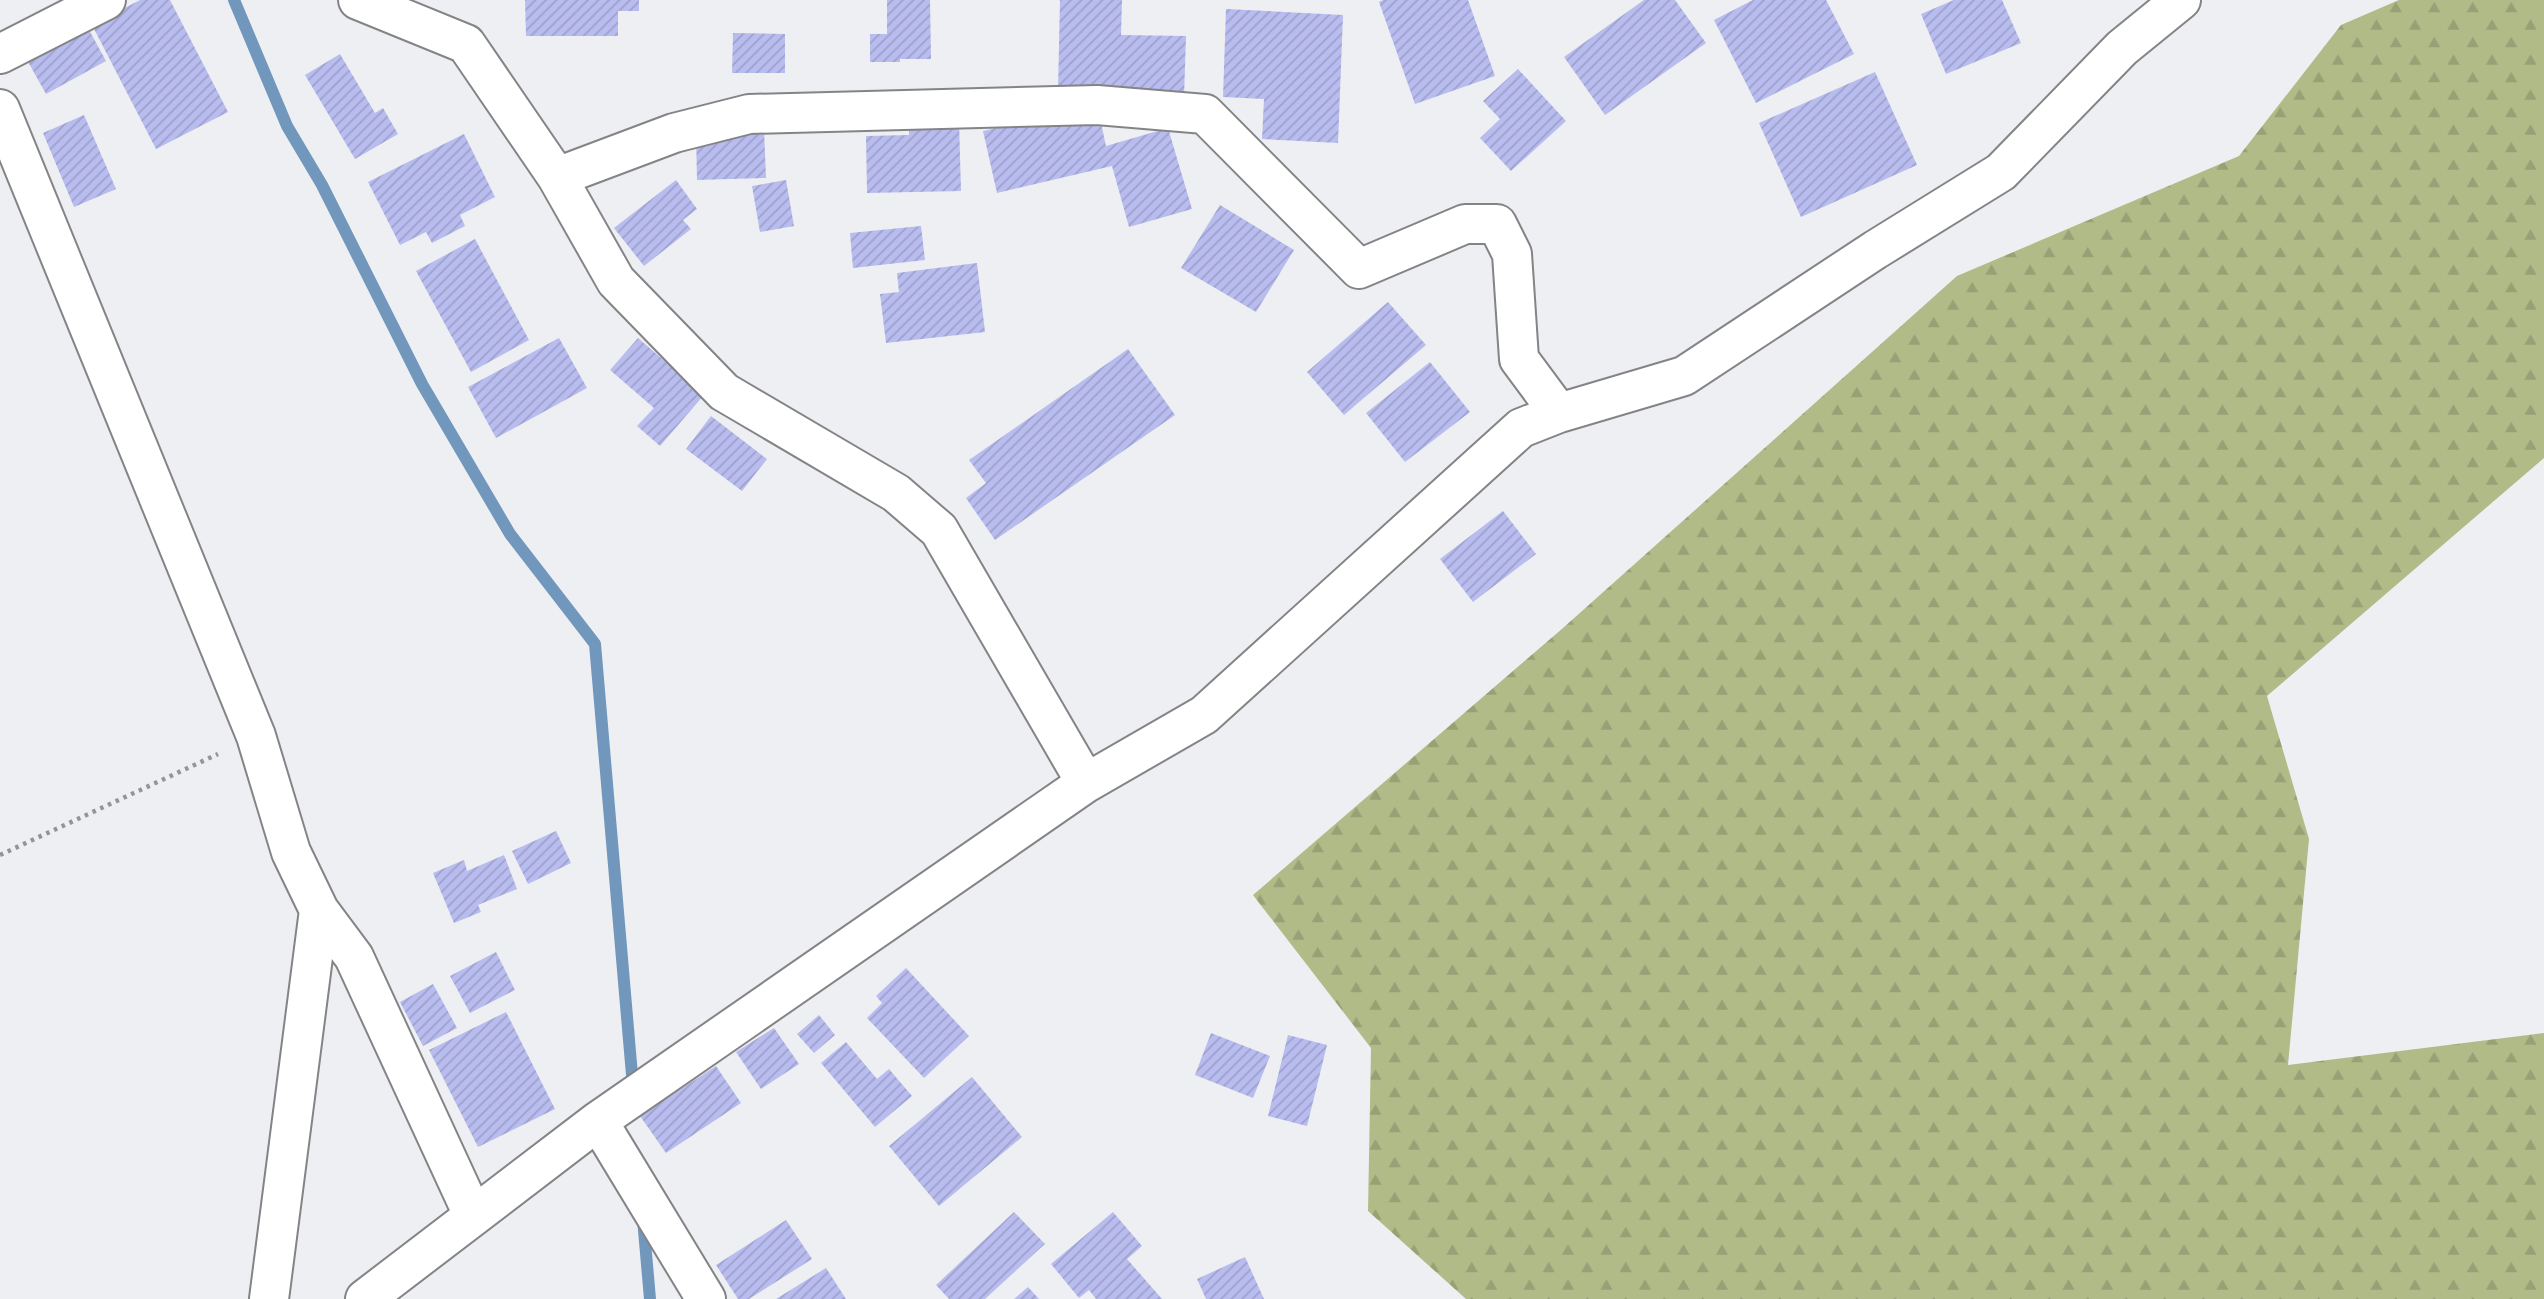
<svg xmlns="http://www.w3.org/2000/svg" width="2544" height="1299" font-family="Arial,sans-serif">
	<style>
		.forest { fill: url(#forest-firs) }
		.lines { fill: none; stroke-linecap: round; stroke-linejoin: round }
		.stream { stroke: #7197bc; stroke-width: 12 }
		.building { fill: url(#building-hatch) }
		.minor-casing { stroke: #848487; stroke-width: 42 }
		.path { stroke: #939496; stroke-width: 4.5; stroke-dasharray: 3.5 5; stroke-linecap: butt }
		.minor { stroke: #fff; stroke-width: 38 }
	</style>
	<defs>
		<pattern id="forest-firs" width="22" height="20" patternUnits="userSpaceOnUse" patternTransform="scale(1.75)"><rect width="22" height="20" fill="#b1bb88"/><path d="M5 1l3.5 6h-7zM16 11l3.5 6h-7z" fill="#98a075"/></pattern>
		<pattern id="building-hatch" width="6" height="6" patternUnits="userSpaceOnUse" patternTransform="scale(1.75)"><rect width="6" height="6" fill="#b8bcee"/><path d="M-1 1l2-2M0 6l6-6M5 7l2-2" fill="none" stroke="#9ea1cc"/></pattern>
	</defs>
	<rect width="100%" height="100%" fill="#eeeff2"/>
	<!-- forest -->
	<path class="forest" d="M 2399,0 L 2544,0 L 2544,458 L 2267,696 L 2309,839 L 2288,1065 L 2544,1033 L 2544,1299 L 1466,1299 L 1368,1211 L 1371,1048 L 1253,895 L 1563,628 L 1957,276 L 2239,156 L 2341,25 Z"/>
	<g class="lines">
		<!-- stream -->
		<path class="stream" d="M 234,0 L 287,126 L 322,185 L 422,384 L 510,534 L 595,644 L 632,1075
			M 643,1219 L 650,1299"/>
	</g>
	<!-- building -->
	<path class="building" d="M 140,0 L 170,0 L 228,112 L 156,149 L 92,25 Z
		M 525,0 L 639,0 L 639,11 L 618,11 L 618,36 L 526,36 Z
		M 887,0 L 930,0 L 931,59 L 900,59 L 900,62 L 870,62 L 870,34 L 887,34 Z
		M 1060,0 L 1122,0 L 1121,35 L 1186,36 L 1184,97 L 1058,92 Z
		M 1383,0 L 1468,0 L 1495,76 L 1415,104 L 1379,2 Z
		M 1644,0 L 1675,0 L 1706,43 L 1605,115 L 1564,57 Z
		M 1753,0 L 1826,0 L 1854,54 L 1756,103 L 1714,20 Z
		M 1954,0 L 2002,0 L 2021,43 L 1946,74 L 1921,14 Z
		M 1226,9 L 1343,15 L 1338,143 L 1262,139 L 1264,99 L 1223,97 Z
		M 88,28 L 106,61 L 46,94 L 27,60 Z
		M 733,33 L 785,34 L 785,73 L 732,73 Z
		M 340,54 L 375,113 L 383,108 L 398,134 L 355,159 L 305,75 Z
		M 1518,69 L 1566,121 L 1511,171 L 1480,138 L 1500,119 L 1483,101 Z
		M 1875,72 L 1917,165 L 1801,217 L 1759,123 Z
		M 1097,105 L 1106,146 L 1168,128 L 1192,209 L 1129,227 L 1112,166 L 997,193 L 983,131 Z
		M 84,115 L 116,189 L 74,207 L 43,133 Z
		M 959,121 L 961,191 L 867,193 L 866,136 L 909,135 L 909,122 Z
		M 764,131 L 766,178 L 697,180 L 696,133 Z
		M 464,134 L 495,197 L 460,215 L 465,226 L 432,243 L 426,232 L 400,245 L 368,182 Z
		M 676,180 L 697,209 L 683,220 L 691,229 L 644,266 L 614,228 Z
		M 786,180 L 794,226 L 760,232 L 752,186 Z
		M 1220,205 L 1294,250 L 1256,312 L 1181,268 Z
		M 921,226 L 925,260 L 853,268 L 850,233 Z
		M 475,239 L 529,340 L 471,372 L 416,271 Z
		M 977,263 L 985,332 L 886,343 L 880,294 L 899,292 L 897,273 Z
		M 1388,302 L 1426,345 L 1344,415 L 1307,372 Z
		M 559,338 L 587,388 L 496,438 L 468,387 Z
		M 638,338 L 704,395 L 660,446 L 637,426 L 654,408 L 610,370 Z
		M 1128,349 L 1175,415 L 995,540 L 966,498 L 986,483 L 969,460 Z
		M 1430,362 L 1470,412 L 1405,462 L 1366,413 Z
		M 711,416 L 767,459 L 742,491 L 686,449 Z
		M 1503,511 L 1536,554 L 1473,602 L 1440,559 Z
		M 556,831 L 571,863 L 528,884 L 512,851 Z
		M 504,855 L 517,889 L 478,905 L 481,912 L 454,923 L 433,873 L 464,860 L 467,871 Z
		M 496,952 L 515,990 L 470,1013 L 450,976 Z
		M 906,968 L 969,1036 L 924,1078 L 867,1018 L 882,1003 L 876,996 Z
		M 433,984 L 457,1028 L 423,1046 L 400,1002 Z
		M 506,1012 L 555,1109 L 478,1147 L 429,1050 Z
		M 819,1015 L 835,1035 L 814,1053 L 797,1034 Z
		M 774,1028 L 799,1064 L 761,1089 L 736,1052 Z
		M 1211,1033 L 1270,1056 L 1253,1098 L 1195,1075 Z
		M 1288,1035 L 1327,1045 L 1307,1126 L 1268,1116 Z
		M 846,1042 L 877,1079 L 889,1069 L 912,1096 L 875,1127 L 821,1063 Z
		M 716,1066 L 741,1103 L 666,1153 L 640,1116 Z
		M 972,1077 L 1022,1137 L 939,1206 L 889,1146 Z
		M 1014,1212 L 1045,1244 L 985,1299 L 949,1299 L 936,1285 Z
		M 1113,1212 L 1142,1246 L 1127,1259 L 1162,1299 L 1096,1299 L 1089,1290 L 1079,1298 L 1051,1264 Z
		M 786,1220 L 812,1259 L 749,1299 L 738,1299 L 716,1265 Z
		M 1245,1257 L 1264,1299 L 1206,1299 L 1197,1279 Z
		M 826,1268 L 846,1299 L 776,1299 Z
		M 1028,1287 L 1039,1299 L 1014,1299 Z"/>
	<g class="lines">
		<defs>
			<path id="minor" d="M 358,0 L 466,44 L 557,177 L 674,133 L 749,114 L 1097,105 L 1205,114 L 1359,269 L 1465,224 L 1497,224 L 1512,254 L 1519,359 L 1559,413
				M 0,54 L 106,0
				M 0,109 L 256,736 L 291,852 L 319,910 L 269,1299
				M 557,177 L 616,281 L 724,392 L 896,493 L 939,530 L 1086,783
				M 319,910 L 354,957 L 473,1215
				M 598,1121 L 706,1299
				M 365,1299 L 598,1121 L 1086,783 L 1204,715 L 1521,428 L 1559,413 L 1684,376 L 1875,250 L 2001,172 L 2122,48 L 2181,0"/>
		</defs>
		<!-- minor casing -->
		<use href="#minor" class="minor-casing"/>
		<!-- path -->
		<path class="path" d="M 0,855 L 218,754"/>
		<!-- minor -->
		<use href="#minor" class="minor"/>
	</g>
</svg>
